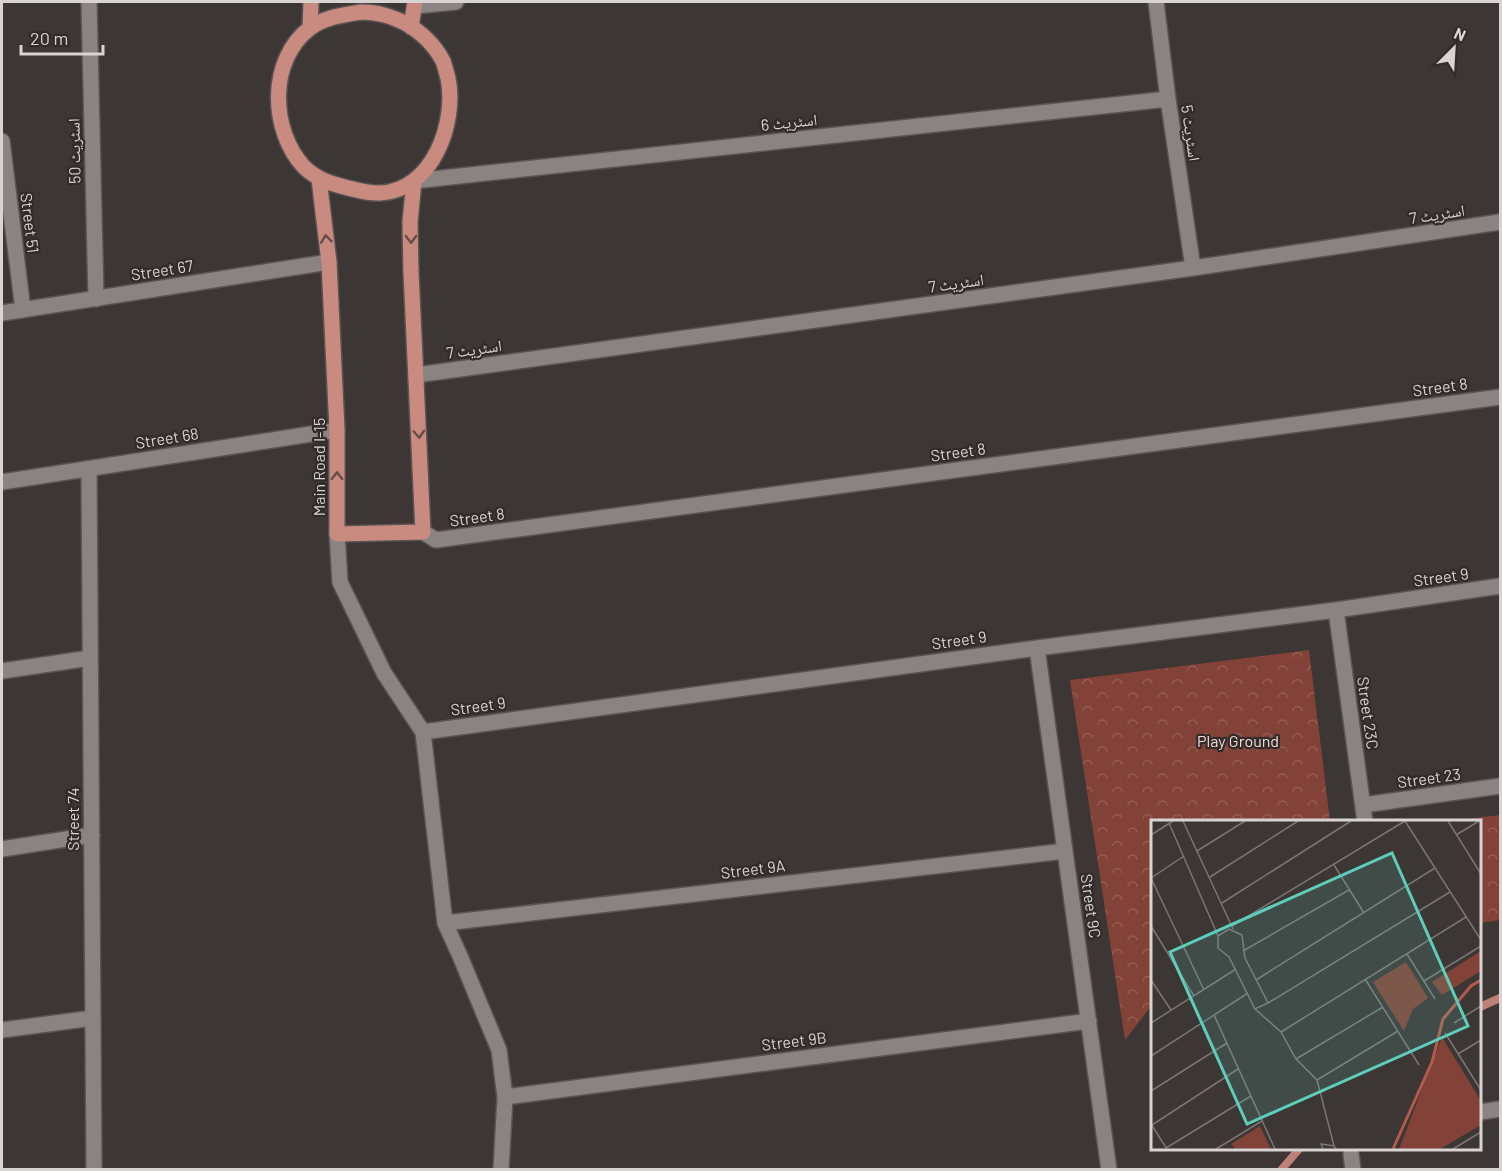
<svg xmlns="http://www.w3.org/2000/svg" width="1502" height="1171" font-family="Barlow,'Noto Naskh Arabic',sans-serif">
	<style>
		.park { fill: url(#park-crowns) }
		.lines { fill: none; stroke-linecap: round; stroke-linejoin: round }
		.stream { stroke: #bd7f76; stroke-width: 8 }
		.minor-casing { stroke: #595453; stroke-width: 18 }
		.major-casing { stroke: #595453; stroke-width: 18 }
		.minor { stroke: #8a8381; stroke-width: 15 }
		.major { stroke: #c98b80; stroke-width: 15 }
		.oneway { stroke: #664d48 }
		.labels { text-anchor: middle; stroke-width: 4.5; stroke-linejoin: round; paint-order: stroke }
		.street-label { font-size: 16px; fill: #d8d4d4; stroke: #312c2a }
		.park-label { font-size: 16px; fill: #f5dbd6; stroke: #312c2a }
		.inset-river { fill: none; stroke: #b25b4d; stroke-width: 3 }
		.inset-road { fill: none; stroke: #7a7574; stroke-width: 1.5 }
		.view { fill: #5cceba; fill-opacity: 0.15; stroke: #5cceba; stroke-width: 3 }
		.inset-edge { fill: none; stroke: #d8d4d4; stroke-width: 3 }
	</style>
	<defs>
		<pattern id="park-crowns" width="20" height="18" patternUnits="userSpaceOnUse" patternTransform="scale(1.5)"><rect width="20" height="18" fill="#834237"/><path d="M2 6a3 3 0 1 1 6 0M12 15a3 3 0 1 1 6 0" fill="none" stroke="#945c53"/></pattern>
	</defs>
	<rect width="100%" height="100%" fill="#3c3634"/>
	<!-- park -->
	<path class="park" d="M 1309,650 L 1330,821 L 1152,822 L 1152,1005 L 1125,1040 L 1070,680 Z
		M 1500,815 L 1500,920 L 1480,923 L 1480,822 L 1450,821 Z"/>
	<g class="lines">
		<!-- stream -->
		<path class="stream" d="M 1480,1007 L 1500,998
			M 1281,1170 L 1300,1148"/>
		<defs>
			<path id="minor" d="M 89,2 L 96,299
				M 1156,2 L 1168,99 L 1193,268
				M 415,6 L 456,2
				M 2,141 L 23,310
				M 414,181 L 1168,99
				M 2,313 L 329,262
				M 416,375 L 1193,268 L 1500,222
				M 89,469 L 94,1170
				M 2,482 L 337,430
				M 423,532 L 436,540 L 1500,397
				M 337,534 L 340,582 L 384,673 L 423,732 L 445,923 L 460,956 L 499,1050 L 505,1097 L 501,1170
				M 1336,610 L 1365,822
				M 1037,648 L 1109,1170
				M 2,671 L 90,658
				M 423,732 L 1037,648 L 1336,610 L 1500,586
				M 1363,805 L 1500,786
				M 2,849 L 92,835
				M 445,923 L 1065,851
				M 2,1030 L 93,1018
				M 505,1097 L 1089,1021
				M 1480,1112 L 1500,1109
				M 1351,1154 L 1353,1170"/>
			<path id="major" d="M 361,12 C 378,12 390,16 405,23 C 421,32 434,44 443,61 C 445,66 446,72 448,78 C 457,122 433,191 380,193 C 368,194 329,184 319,178 C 314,175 308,171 304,167 C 270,130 268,60 310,28 C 324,17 344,15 361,12 Z
				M 411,27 L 415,2
				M 310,28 L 311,2
				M 319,179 L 329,262 L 337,430 L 337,534 L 423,532 L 411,272 L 410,222 L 414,181"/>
		</defs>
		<!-- minor casing -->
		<use href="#minor" class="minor-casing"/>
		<!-- major casing -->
		<use href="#major" class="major-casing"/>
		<!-- minor -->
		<use href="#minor" class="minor"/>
		<!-- major -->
		<use href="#major" class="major"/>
	</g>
	<!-- one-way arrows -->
	<defs><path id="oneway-chevron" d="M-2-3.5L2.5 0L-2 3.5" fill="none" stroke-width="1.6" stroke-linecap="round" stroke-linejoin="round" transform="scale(1.5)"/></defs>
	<g class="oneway">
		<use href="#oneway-chevron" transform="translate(326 239) rotate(-97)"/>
		<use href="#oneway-chevron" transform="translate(411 239) rotate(89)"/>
		<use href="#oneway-chevron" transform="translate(419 434) rotate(87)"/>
		<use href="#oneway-chevron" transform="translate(337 476) rotate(-90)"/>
	</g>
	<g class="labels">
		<!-- street labels -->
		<g class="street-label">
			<text transform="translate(789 122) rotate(-6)" y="6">اسٹریٹ 6</text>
			<text transform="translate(1191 133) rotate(82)" y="6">اسٹریٹ 5</text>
			<text transform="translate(74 151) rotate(-91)" y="6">اسٹریٹ 50</text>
			<text transform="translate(1437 214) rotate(-9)" y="6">اسٹریٹ 7</text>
			<text transform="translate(30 223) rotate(83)" y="6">Street 51</text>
			<text transform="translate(162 270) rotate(-9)" y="6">Street 67</text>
			<text transform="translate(956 283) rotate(-8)" y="6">اسٹریٹ 7</text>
			<text transform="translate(474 349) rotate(-8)" y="6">اسٹریٹ 7</text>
			<text transform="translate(1440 387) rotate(-8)" y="6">Street 8</text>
			<text transform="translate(167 438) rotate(-9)" y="6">Street 68</text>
			<text transform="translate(958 452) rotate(-8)" y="6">Street 8</text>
			<text transform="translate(319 467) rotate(-90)" y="6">Main Road I-15</text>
			<text transform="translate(477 517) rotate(-8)" y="6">Street 8</text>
			<text transform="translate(1441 577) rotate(-8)" y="6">Street 9</text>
			<text transform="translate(959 640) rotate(-8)" y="6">Street 9</text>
			<text transform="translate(478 706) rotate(-8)" y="6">Street 9</text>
			<text transform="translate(1368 713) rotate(82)" y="6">Street 23C</text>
			<text transform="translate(1429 778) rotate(-8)" y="6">Street 23</text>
			<text transform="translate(73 819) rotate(-90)" y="6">Street 74</text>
			<text transform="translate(753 869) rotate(-7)" y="6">Street 9A</text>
			<text transform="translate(1091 906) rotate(82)" y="6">Street 9C</text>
			<text transform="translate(794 1041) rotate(-7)" y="6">Street 9B</text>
		</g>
		<!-- park labels -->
		<g class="park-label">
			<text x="1238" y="747">Play Ground</text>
		</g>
	</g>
	<!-- overview -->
	<g transform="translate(1151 820)">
		<rect width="330" height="330" fill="#3c3634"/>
		<path d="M 330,131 L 330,151 L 291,175 L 281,162 ZM 255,142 L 277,178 L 262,189 L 253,211 L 222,162 ZM 291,217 L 330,281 L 330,305 L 289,329 L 248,329 ZM 109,306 L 120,329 L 84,329 L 80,324 Z" fill="#834237"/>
		<path class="inset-river" d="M 242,329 L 281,242 L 292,199 L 320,166 L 330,160"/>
		<path class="inset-road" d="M 32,1 L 82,109M 254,1 L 330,120M 297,1 L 330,54M 18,3 L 67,116 L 67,128 L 78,137 L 104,189 L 117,183 L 94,138 L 91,115 L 78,109 L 67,116M 0,15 L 22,1M 305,15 L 328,1M 46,31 L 94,1M 183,45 L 213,93M 59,57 L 147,1M 0,58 L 53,170M 0,58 L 33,36M 71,83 L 200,1M 0,106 L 43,176M 81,106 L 254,1M 92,131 L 198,70M 256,134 L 284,179M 214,159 L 268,245M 0,160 L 20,190M 105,160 L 284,48M 273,161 L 330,126M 117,183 L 299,72M 104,189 L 130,212 L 145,239 L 166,260 L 183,326M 63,195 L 124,329M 0,203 L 85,149M 303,203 L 330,186M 130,212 L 315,97M 294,213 L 330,270M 307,234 L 330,220M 0,236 L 97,173M 145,239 L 232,187M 166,260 L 247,211M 0,271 L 76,223M 0,304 L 16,329M 1,305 L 87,249M 15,328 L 100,276M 65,329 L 111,301M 172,329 L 170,324 L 183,326 L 185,329M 302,329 L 330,312"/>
		<path class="view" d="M 241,33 L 317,206 L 96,304 L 19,132 Z"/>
		<rect width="330" height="330" class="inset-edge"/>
	</g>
	<!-- border -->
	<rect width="1502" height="1171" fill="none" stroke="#d8d4d4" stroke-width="6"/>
	<!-- north arrow -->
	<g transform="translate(1454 48) rotate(24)" stroke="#312c2a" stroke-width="4.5" paint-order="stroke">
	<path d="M0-4.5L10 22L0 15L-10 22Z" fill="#d8d4d4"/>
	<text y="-9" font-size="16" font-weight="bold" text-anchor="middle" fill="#d8d4d4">N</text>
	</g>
	<!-- scale -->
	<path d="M21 45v9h82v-9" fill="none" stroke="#d8d4d4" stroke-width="3"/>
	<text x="30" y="45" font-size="18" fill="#d8d4d4" stroke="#312c2a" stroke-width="4.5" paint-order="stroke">20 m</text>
</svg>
